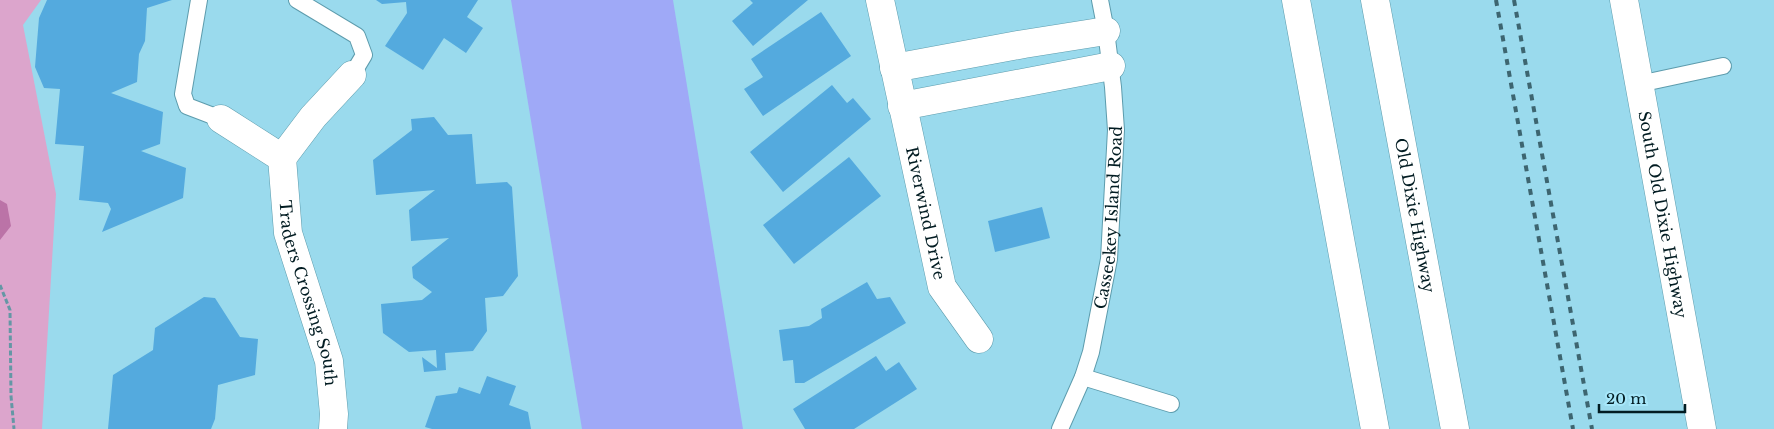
<svg xmlns="http://www.w3.org/2000/svg" width="1774" height="429" font-family="'Libre Baskerville',serif">
	<style>
		.green { fill: #dca5cc }
		.forest { fill: #bb73a7 }
		.water { fill: #9fa9f7 }
		.building { fill: #54aade }
		.lines { fill: none; stroke-linecap: round; stroke-linejoin: round }
		.service-casing { stroke: #5d9cad; stroke-width: 18 }
		.minor-casing { stroke: #5d9cad; stroke-width: 29 }
		.tertiary-casing { stroke: #5d9cad; stroke-width: 29 }
		.secondary-casing { stroke: #5d9cad; stroke-width: 29 }
		.path { stroke: #6497a5; stroke-width: 3; stroke-dasharray: 5 2.5; stroke-linecap: butt }
		.service { stroke: #fff; stroke-width: 16 }
		.minor { stroke: #fff; stroke-width: 28 }
		.tertiary { stroke: #fff; stroke-width: 28 }
		.secondary { stroke: #fff; stroke-width: 28 }
		.rail { stroke: #3d6570; stroke-width: 4; stroke-dasharray: 6 6; stroke-linecap: butt }
		.labels { text-anchor: middle; stroke-width: 4; stroke-linejoin: round; paint-order: stroke }
		.street-label { font-size: 16px; fill: #021c22; stroke: #a7e7fa }
	</style>
	<rect width="100%" height="100%" fill="#9adaed"/>
	<!-- green -->
	<path class="green" d="M 0,0 L 41,0 L 23,25 L 56,194 L 42,429 L 0,429 Z"/>
	<!-- forest -->
	<path class="forest" d="M 0,200 L 7,204 L 11,226 L 0,240 Z"/>
	<!-- water -->
	<path class="water" d="M 511,0 L 673,0 L 743,429 L 582,429 Z"/>
	<!-- building -->
	<path class="building" d="M 47,0 L 172,0 L 147,8 L 145,41 L 139,54 L 137,82 L 111,93 L 163,112 L 160,144 L 141,151 L 186,168 L 183,198 L 102,232 L 111,209 L 108,203 L 79,200 L 84,146 L 55,144 L 60,89 L 44,88 L 35,67 L 39,18 Z
		M 376,0 L 478,0 L 467,17 L 483,28 L 466,53 L 444,38 L 423,70 L 385,46 L 407,13 L 406,2 L 382,4 Z
		M 750,0 L 808,0 L 753,46 L 732,21 L 753,3 Z
		M 821,12 L 851,56 L 763,116 L 744,89 L 763,77 L 751,59 Z
		M 832,85 L 847,103 L 853,98 L 871,119 L 783,192 L 750,152 Z
		M 434,117 L 448,135 L 472,134 L 476,184 L 507,182 L 512,187 L 518,276 L 503,296 L 485,298 L 487,331 L 473,351 L 445,353 L 446,370 L 424,372 L 422,357 L 437,368 L 436,350 L 409,352 L 383,333 L 381,304 L 422,300 L 432,292 L 413,278 L 412,267 L 449,238 L 411,241 L 409,210 L 435,190 L 376,195 L 373,160 L 412,130 L 411,119 Z
		M 849,157 L 881,196 L 794,264 L 763,225 Z
		M 1042,207 L 1050,238 L 995,252 L 988,221 Z
		M 867,282 L 877,299 L 890,297 L 906,323 L 804,383 L 795,383 L 793,360 L 783,361 L 779,330 L 809,326 L 822,318 L 821,309 Z
		M 204,297 L 215,298 L 240,337 L 258,339 L 255,375 L 218,385 L 215,419 L 211,429 L 108,429 L 113,375 L 153,350 L 155,328 Z
		M 876,356 L 886,371 L 899,362 L 917,389 L 854,429 L 805,429 L 793,409 Z
		M 487,376 L 516,386 L 509,405 L 528,412 L 531,429 L 432,429 L 425,427 L 436,396 L 457,393 L 459,387 L 480,394 Z"/>
	<g class="lines">
		<defs>
			<g id="service">
				<path d="M 199,0 L 183,94 L 187,106 L 221,119"/>
				<path d="M 297,0 L 357,36 L 364,55 L 352,75"/>
				<path d="M 1639,84 L 1723,66"/>
				<path d="M 1083,377 L 1171,404"/>
				<path id="s1" d="M 1060,429 L 1083,377 L 1091,352 L 1109,259 L 1116,130 L 1113,87 L 1106,31 L 1100,0"/>
			</g>
			<g id="minor">
				<path id="s2" d="M 880,0 L 942,287 L 979,339"/>
				<path d="M 894,68 L 1024,44 L 1106,31"/>
				<path d="M 902,106 L 1111,66"/>
				<path id="s3" d="M 221,119 L 282,158 L 288,233 L 329,361 L 334,414 L 333,429"/>
				<path d="M 282,158 L 313,117 L 352,75"/>
			</g>
			<g id="tertiary">
				<path id="s4" d="M 1624,0 L 1702,429"/>
			</g>
			<g id="secondary">
				<path d="M 1296,0 L 1375,429"/>
				<path id="s5" d="M 1375,0 L 1455,429"/>
			</g>
		</defs>
		<!-- service casing -->
		<use href="#service" class="service-casing"/>
		<!-- minor casing -->
		<use href="#minor" class="minor-casing"/>
		<!-- tertiary casing -->
		<use href="#tertiary" class="tertiary-casing"/>
		<!-- secondary casing -->
		<use href="#secondary" class="secondary-casing"/>
		<!-- path -->
		<path class="path" d="M 0,285 L 10,310 L 11,396 L 14,429"/>
		<!-- service -->
		<use href="#service" class="service"/>
		<!-- minor -->
		<use href="#minor" class="minor"/>
		<!-- tertiary -->
		<use href="#tertiary" class="tertiary"/>
		<!-- secondary -->
		<use href="#secondary" class="secondary"/>
		<!-- rail -->
		<path class="rail" d="M 1496,0 L 1573,429
			M 1514,0 L 1592,429"/>
	</g>
	<g class="labels">
		<!-- street labels -->
		<g class="street-label">
			<text dy="6" stroke="none"><textPath href="#s2" startOffset="218">Riverwind Drive</textPath></text>
			<text dy="6" stroke="none"><textPath href="#s5" startOffset="219">Old Dixie Highway</textPath></text>
			<text dy="6" stroke="none"><textPath href="#s4" startOffset="218">South Old Dixie Highway</textPath></text>
			<text dy="6" stroke="none"><textPath href="#s1" startOffset="219">Casseekey Island Road</textPath></text>
			<text dy="6" stroke="none"><textPath href="#s3" startOffset="211">Traders Crossing South</textPath></text>
		</g>
	</g>
	<!-- scale -->
	<path d="M1599 404v8h86v-8" fill="none" stroke="#021c22" stroke-width="2.5"/>
	<text x="1606" y="404" font-size="15" fill="#021c22" stroke="#a7e7fa" stroke-width="4" paint-order="stroke">20 m</text>
</svg>
